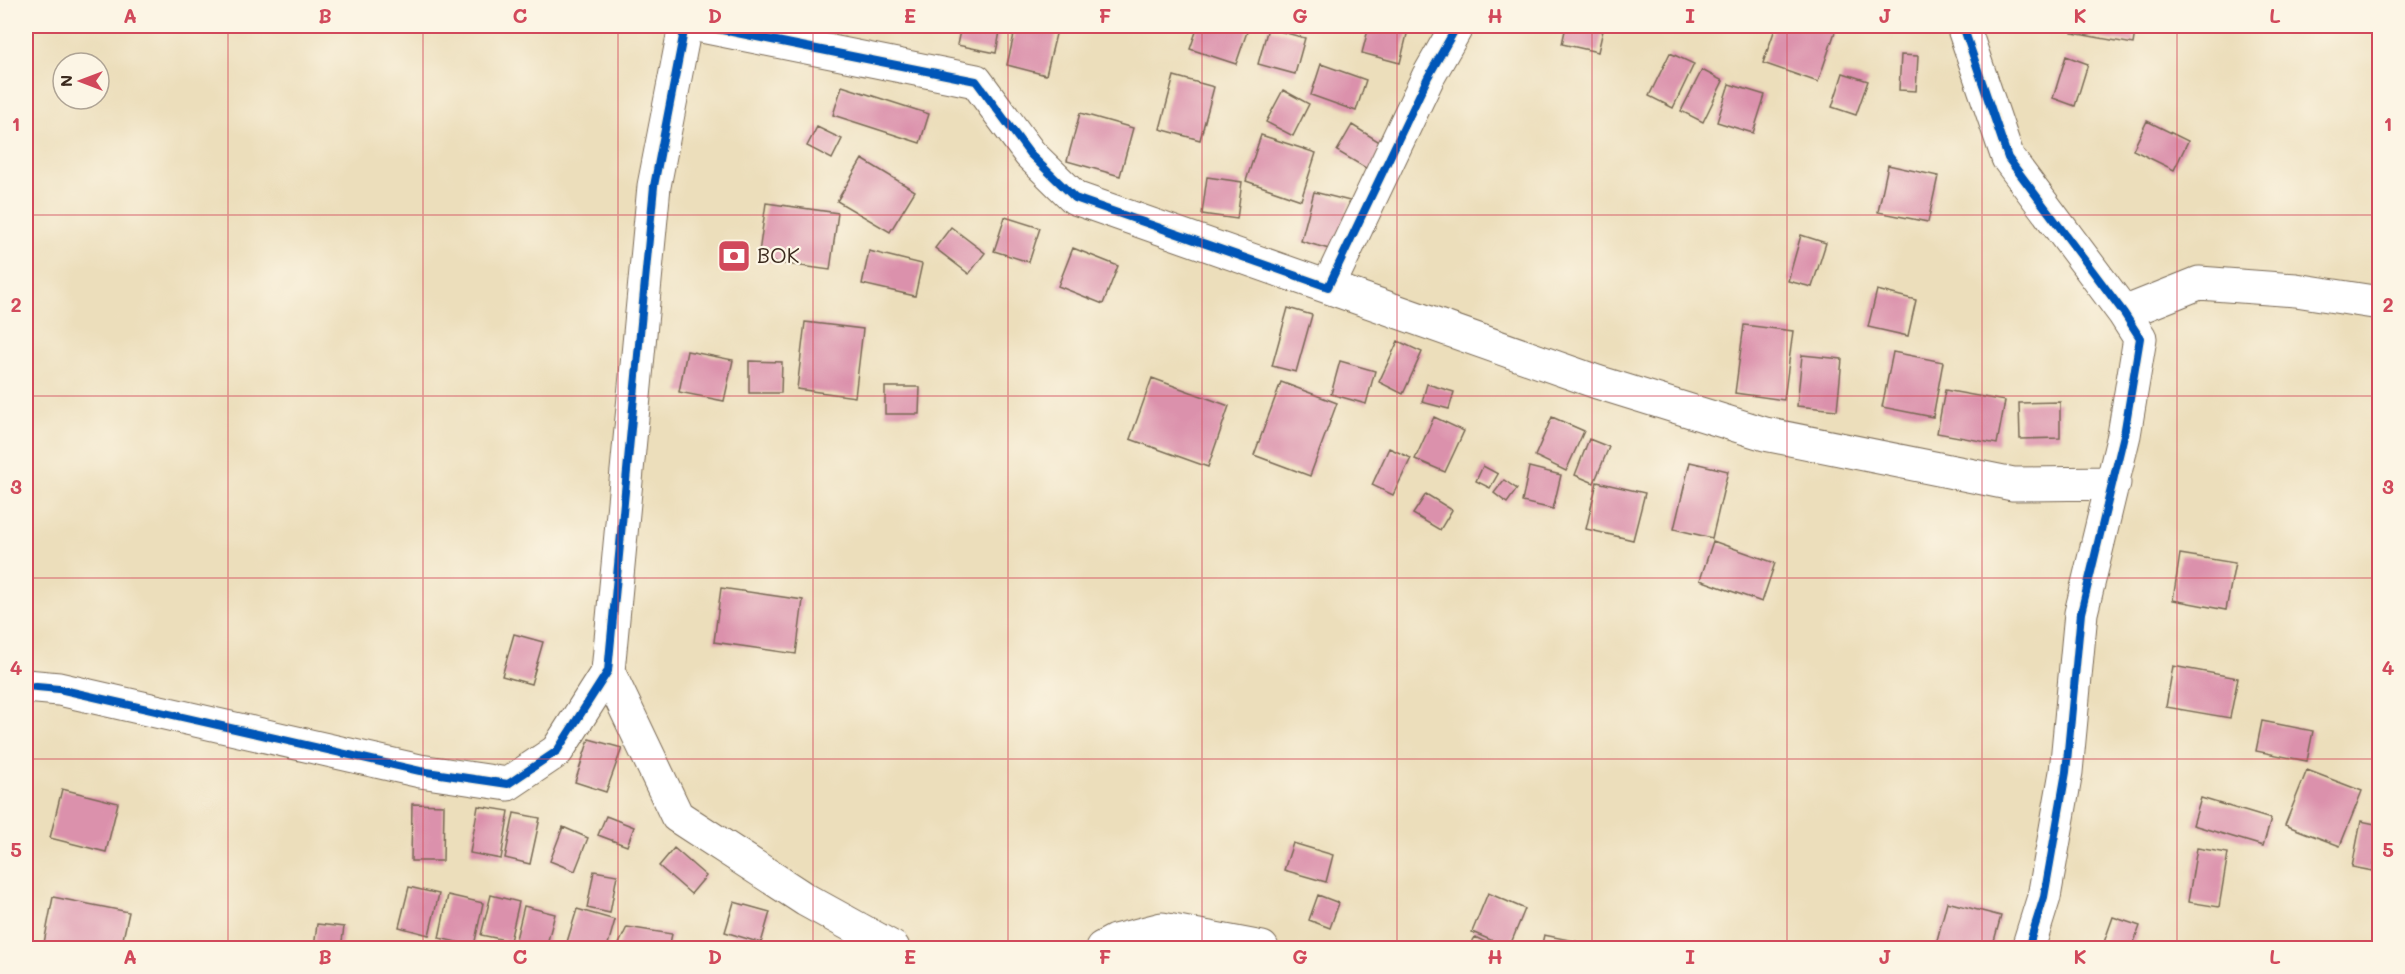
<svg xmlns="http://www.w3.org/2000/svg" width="2405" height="974" font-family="Mali,sans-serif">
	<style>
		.building { fill: #db91ac }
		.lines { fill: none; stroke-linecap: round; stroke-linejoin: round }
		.street-casing { stroke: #796955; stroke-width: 35 }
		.street { stroke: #fff; stroke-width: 33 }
		.cycleway-casing { stroke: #fcf5e5; stroke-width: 11 }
		.cycleway { stroke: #0057b8; stroke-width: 8 }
		.grid { fill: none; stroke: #d1495b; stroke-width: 1.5; stroke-opacity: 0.55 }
		.labels { text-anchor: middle; stroke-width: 4.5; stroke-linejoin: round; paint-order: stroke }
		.poi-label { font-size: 21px; fill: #3b2a1e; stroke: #fcf5e5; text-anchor: start }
		.neatline { fill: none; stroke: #d1495b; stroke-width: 2 }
		.grid-label { font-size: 20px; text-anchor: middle; font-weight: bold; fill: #d1495b }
	</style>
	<rect width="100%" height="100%" fill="#fcf5e5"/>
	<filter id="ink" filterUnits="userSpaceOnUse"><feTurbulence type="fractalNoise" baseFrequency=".0167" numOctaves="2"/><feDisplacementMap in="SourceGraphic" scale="12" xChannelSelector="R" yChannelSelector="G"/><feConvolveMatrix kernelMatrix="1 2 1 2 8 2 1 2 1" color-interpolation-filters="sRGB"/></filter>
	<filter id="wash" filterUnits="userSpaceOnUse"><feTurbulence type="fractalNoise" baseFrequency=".008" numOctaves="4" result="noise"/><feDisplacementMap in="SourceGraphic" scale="24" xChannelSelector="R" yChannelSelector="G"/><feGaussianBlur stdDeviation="1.35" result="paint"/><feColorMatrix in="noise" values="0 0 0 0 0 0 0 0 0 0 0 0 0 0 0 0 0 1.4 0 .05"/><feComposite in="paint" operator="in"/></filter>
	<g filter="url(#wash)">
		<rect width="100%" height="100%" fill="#ecdebb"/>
		<g id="blocks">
			<!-- building -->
			<path class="building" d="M 961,26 L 1001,26 L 996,53 L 957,45 Z
				M 1016,26 L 1058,26 L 1046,75 L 1007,65 Z
				M 1198,26 L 1249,26 L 1236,64 L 1190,49 Z
				M 1369,26 L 1409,26 L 1400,63 L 1362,53 Z
				M 1566,26 L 1604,26 L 1598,52 L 1562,44 Z
				M 1776,26 L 1837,26 L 1818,82 L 1763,63 Z
				M 2073,26 L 2136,26 L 2133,44 L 2072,33 Z
				M 1268,28 L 1305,38 L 1295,74 L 1258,64 Z
				M 1670,53 L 1694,64 L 1673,108 L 1649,96 Z
				M 1901,55 L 1918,56 L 1916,91 L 1899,90 Z
				M 2066,56 L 2088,64 L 2075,106 L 2053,98 Z
				M 1321,64 L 1366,80 L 1356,111 L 1311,95 Z
				M 1702,70 L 1723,81 L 1703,122 L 1681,111 Z
				M 1843,73 L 1868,81 L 1856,115 L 1832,107 Z
				M 1174,76 L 1214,87 L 1200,140 L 1160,129 Z
				M 1729,84 L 1765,95 L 1753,133 L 1717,122 Z
				M 842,86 L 929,114 L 920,143 L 833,115 Z
				M 1283,90 L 1309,104 L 1293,136 L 1266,122 Z
				M 1080,113 L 1133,128 L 1120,176 L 1067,161 Z
				M 2147,121 L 2188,141 L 2174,170 L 2133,150 Z
				M 1352,125 L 1391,149 L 1376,174 L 1337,151 Z
				M 817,127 L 842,139 L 832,159 L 807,146 Z
				M 1261,135 L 1316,153 L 1301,200 L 1246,181 Z
				M 862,159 L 915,191 L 890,232 L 837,201 Z
				M 1888,165 L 1938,176 L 1928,222 L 1878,212 Z
				M 1207,177 L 1242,182 L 1237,219 L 1202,214 Z
				M 1314,192 L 1350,201 L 1336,251 L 1301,241 Z
				M 766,203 L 838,213 L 830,270 L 758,260 Z
				M 1005,217 L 1040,228 L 1029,262 L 994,251 Z
				M 951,227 L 985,253 L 969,274 L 935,248 Z
				M 1801,235 L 1826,243 L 1812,287 L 1788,281 Z
				M 1073,248 L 1118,266 L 1103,304 L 1058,286 Z
				M 869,251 L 922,264 L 915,296 L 862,284 Z
				M 1877,290 L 1916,300 L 1908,336 L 1868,327 Z
				M 1288,308 L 1312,315 L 1296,372 L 1272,366 Z
				M 805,322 L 863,329 L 855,397 L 797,389 Z
				M 1744,325 L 1793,331 L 1784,400 L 1735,393 Z
				M 1398,341 L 1422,352 L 1403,394 L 1379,382 Z
				M 687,351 L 733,360 L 724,401 L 679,392 Z
				M 1893,352 L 1943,362 L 1933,417 L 1882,407 Z
				M 1802,355 L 1842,359 L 1837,410 L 1797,406 Z
				M 749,361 L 782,362 L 781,393 L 749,393 Z
				M 1340,361 L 1375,371 L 1366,404 L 1331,394 Z
				M 1152,378 L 1229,406 L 1208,467 L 1130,439 Z
				M 1281,382 L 1337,403 L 1310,476 L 1254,455 Z
				M 1427,384 L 1454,392 L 1449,409 L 1422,402 Z
				M 885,387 L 920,387 L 919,414 L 885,414 Z
				M 1945,390 L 2005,401 L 1997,444 L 1937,433 Z
				M 2060,402 L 2060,438 L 2020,439 L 2019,403 Z
				M 1434,417 L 1464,431 L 1445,472 L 1415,459 Z
				M 1552,417 L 1584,431 L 1566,471 L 1535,456 Z
				M 1589,439 L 1609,447 L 1594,483 L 1575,475 Z
				M 1389,448 L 1411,458 L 1393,495 L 1372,485 Z
				M 1690,462 L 1728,471 L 1712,538 L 1674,529 Z
				M 1483,466 L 1498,474 L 1490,488 L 1476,481 Z
				M 1529,467 L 1561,475 L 1553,509 L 1522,502 Z
				M 1504,480 L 1517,489 L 1507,503 L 1494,493 Z
				M 1597,482 L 1645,493 L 1633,540 L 1586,529 Z
				M 1426,494 L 1452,510 L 1440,530 L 1413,514 Z
				M 1713,541 L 1775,563 L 1762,602 L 1700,580 Z
				M 2180,554 L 2235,563 L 2226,610 L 2173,600 Z
				M 721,588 L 803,600 L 796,654 L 714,642 Z
				M 514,634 L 543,642 L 531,684 L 502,676 Z
				M 2173,666 L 2238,678 L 2230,718 L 2166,707 Z
				M 2262,721 L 2313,731 L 2307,761 L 2256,751 Z
				M 589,739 L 622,748 L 606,792 L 575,782 Z
				M 2307,770 L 2362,791 L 2340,846 L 2285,825 Z
				M 62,789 L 118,803 L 106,852 L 50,838 Z
				M 2201,798 L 2271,819 L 2263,846 L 2193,825 Z
				M 412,804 L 444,805 L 443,861 L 411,861 Z
				M 478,806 L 509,811 L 501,859 L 470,853 Z
				M 514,813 L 540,818 L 530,864 L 505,858 Z
				M 606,816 L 634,827 L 627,846 L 598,835 Z
				M 2361,821 L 2380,825 L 2373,871 L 2352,867 Z
				M 563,827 L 588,838 L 575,871 L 550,861 Z
				M 1293,843 L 1333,855 L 1326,882 L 1284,870 Z
				M 674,848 L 706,876 L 691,894 L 659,866 Z
				M 2197,848 L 2228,853 L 2219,907 L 2188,902 Z
				M 594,871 L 617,875 L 610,913 L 587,908 Z
				M 409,887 L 439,894 L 429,935 L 399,927 Z
				M 1488,893 L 1525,909 L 1509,948 L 1472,932 Z
				M 448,895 L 483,903 L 474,946 L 439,938 Z
				M 491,895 L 519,902 L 510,941 L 481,935 Z
				M 1318,895 L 1339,903 L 1330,928 L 1309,920 Z
				M 53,897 L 129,912 L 121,948 L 43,948 Z
				M 734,902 L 770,912 L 761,943 L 725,932 Z
				M 1947,902 L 2001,916 L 1992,948 L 1935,948 Z
				M 524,906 L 555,914 L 546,948 L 514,947 Z
				M 577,909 L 615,920 L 607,948 L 589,948 L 567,942 Z
				M 2113,917 L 2140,926 L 2132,948 L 2102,948 Z
				M 317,924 L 344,927 L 341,948 L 314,948 Z
				M 627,927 L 672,934 L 669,948 L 617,948 Z
				M 1544,935 L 1604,947 L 1604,948 L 1541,948 Z
				M 1475,937 L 1494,946 L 1493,948 L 1469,948 Z"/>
		</g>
	</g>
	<g filter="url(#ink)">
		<use href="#blocks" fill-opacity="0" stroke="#796955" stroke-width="1.5"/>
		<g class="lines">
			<defs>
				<path id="street" d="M 702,26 L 976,81 L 1030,154 L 1075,198 L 1328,287 L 1428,77 L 1457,26
					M 1963,26 L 2008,158 L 2124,313 L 2140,338 L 2124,435 L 2081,613 L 2066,772 L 2044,897 L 2028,948
					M 1328,287 L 1597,382 L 1765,434 L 2013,484 L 2114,483
					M 2124,313 L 2199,283 L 2296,290 L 2380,303
					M 608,671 L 677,816 L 806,900 L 893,948
					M 26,686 L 59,689 L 420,771 L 508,784 L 557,751 L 608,671 L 654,186 L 685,26
					M 1102,948 L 1115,941 L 1162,929 L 1262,948"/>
			</defs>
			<!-- street casing -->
			<use href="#street" class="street-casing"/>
			<!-- street -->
			<use href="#street" class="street"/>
			<defs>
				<path id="cycleway" d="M 702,26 L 976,81 L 1030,154 L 1075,198 L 1328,287 L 1428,77 L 1457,26
					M 1963,26 L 2008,158 L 2124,313 L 2140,338 L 2124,435 L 2081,613 L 2066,772 L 2044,897 L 2028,948
					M 26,686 L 59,689 L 420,771 L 508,784 L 557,751 L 608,671 L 654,186 L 685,26"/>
			</defs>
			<!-- cycleway casing -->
			<use href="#cycleway" class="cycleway-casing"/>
			<!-- cycleway -->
			<use href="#cycleway" class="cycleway"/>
		</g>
	</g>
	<!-- grid -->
	<path class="grid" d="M 228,26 L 228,948M 423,26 L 423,948M 618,26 L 618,948M 813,26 L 813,948M 1008,26 L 1008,948M 1202,26 L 1202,948M 1397,26 L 1397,948M 1592,26 L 1592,948M 1787,26 L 1787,948M 1982,26 L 1982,948M 2177,26 L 2177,948M 26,215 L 2380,215M 26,396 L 2380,396M 26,578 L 2380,578M 26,759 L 2380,759"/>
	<!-- icons -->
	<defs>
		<symbol id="bank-square" viewBox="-11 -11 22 22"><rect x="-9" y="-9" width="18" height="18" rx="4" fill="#d1495b" stroke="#fcf5e5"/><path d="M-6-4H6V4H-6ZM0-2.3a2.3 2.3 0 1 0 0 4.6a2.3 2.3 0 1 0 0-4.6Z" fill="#fff"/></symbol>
	</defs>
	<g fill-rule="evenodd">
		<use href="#bank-square" x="715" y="237" width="38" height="38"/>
	</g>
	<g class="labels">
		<!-- poi labels -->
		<g class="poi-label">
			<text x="757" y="263">BOK</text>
		</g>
	</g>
	<!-- margin -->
	<rect width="2405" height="974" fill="none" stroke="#fcf5e5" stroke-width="66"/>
	<!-- north arrow -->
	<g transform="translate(81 81) rotate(270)"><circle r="28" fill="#fcf5e5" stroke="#afa495" stroke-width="1.5"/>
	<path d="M0-4.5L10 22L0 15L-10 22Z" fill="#d1495b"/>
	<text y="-9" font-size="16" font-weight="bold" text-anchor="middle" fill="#3b2a1e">N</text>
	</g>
	<rect x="33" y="33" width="2339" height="908" class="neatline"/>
	<g class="grid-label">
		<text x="130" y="23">A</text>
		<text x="325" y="23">B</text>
		<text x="520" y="23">C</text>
		<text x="715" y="23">D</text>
		<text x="910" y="23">E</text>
		<text x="1105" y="23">F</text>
		<text x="1300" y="23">G</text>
		<text x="1495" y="23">H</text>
		<text x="1690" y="23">I</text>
		<text x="1885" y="23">J</text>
		<text x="2080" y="23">K</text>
		<text x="2275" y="23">L</text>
		<text x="16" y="131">1</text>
		<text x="2388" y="131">1</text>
		<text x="16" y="312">2</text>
		<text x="2388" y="312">2</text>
		<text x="16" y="494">3</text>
		<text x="2388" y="494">3</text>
		<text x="16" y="675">4</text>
		<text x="2388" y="675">4</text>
		<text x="16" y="857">5</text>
		<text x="2388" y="857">5</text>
		<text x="130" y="964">A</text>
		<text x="325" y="964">B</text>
		<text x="520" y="964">C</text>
		<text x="715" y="964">D</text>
		<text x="910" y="964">E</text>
		<text x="1105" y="964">F</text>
		<text x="1300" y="964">G</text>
		<text x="1495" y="964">H</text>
		<text x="1690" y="964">I</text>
		<text x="1885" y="964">J</text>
		<text x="2080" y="964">K</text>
		<text x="2275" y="964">L</text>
	</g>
</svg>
